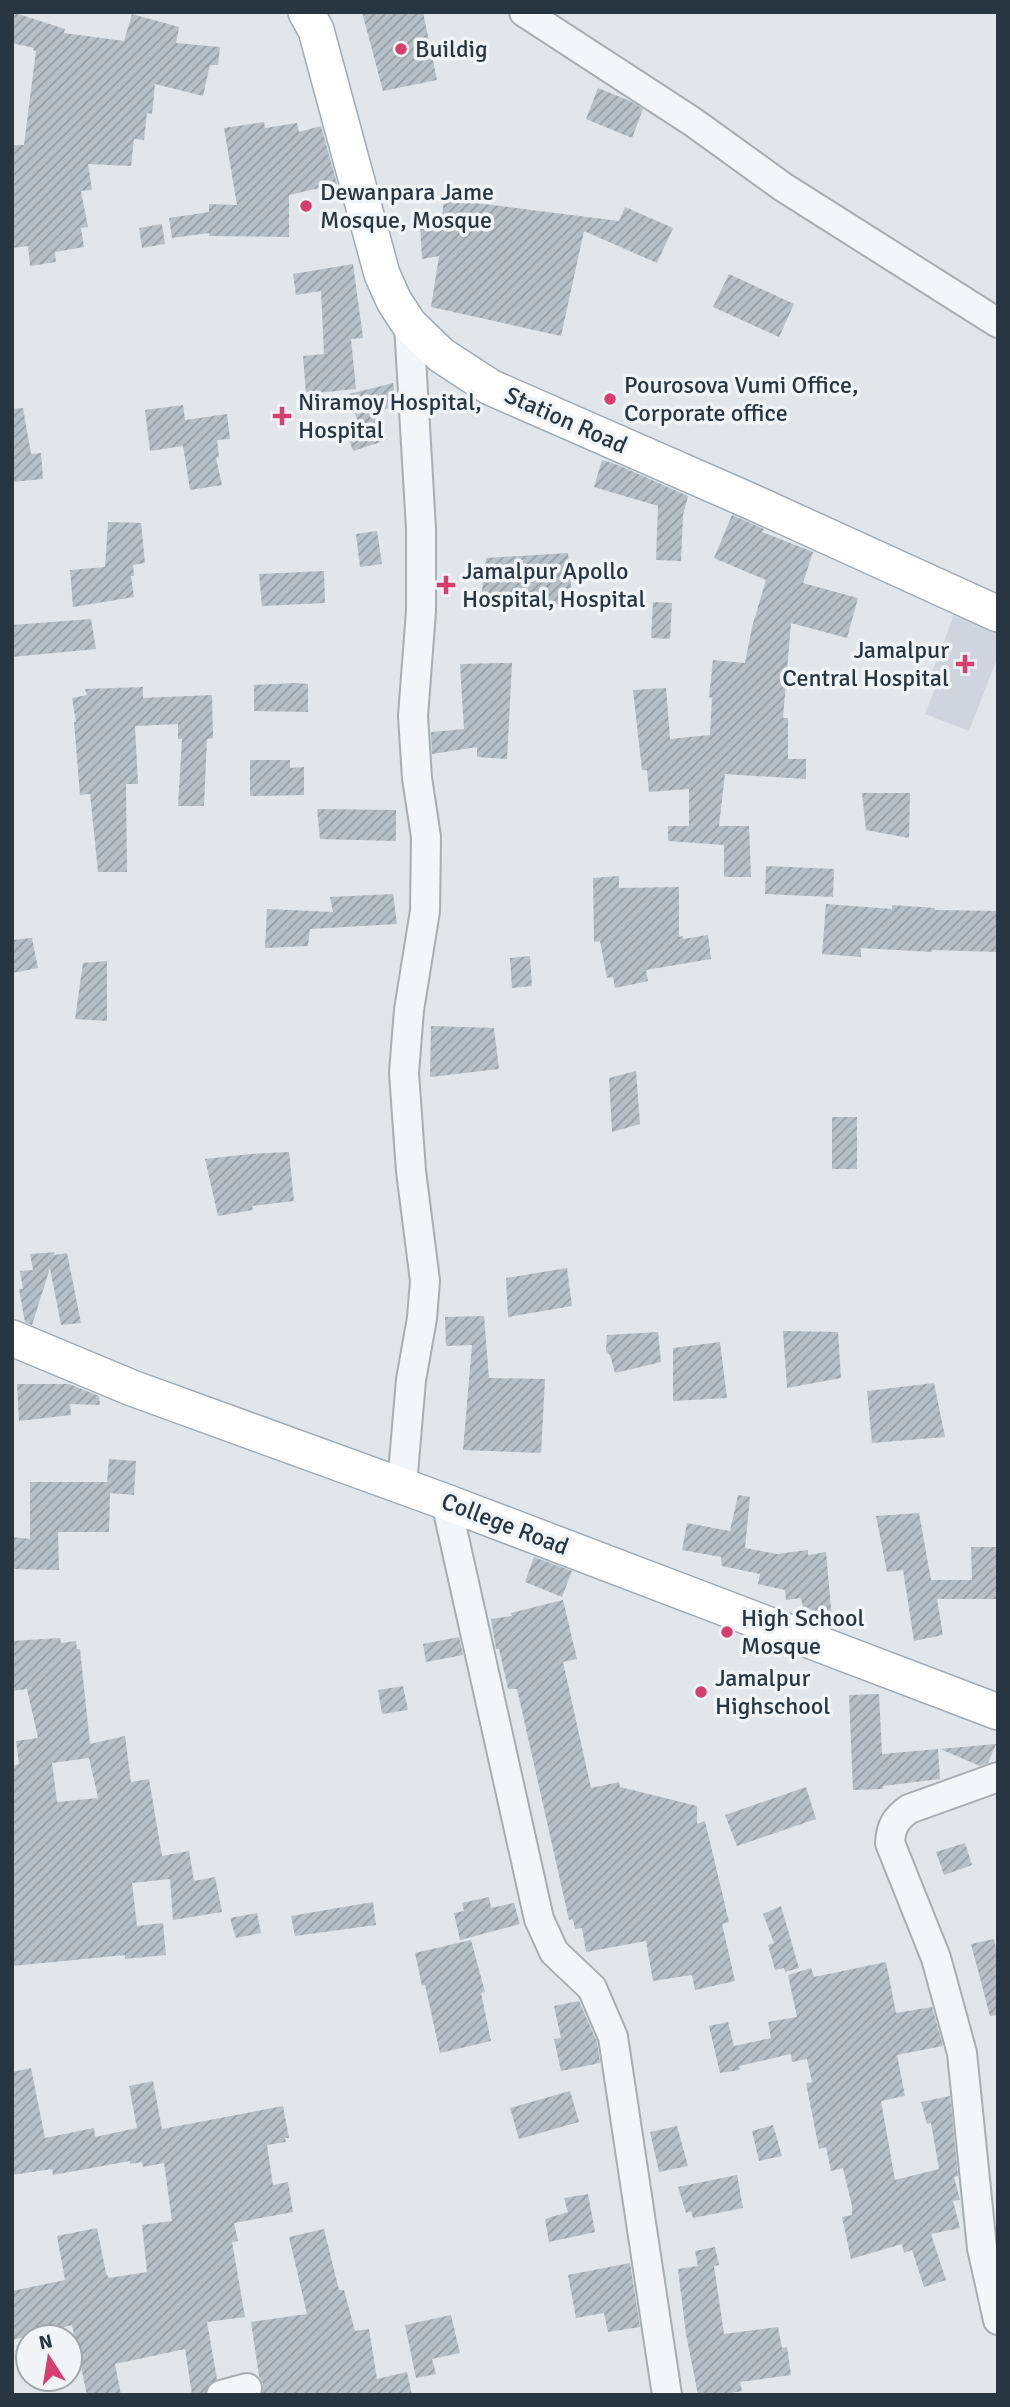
<svg xmlns="http://www.w3.org/2000/svg" width="1010" height="2407" font-family="Signika,sans-serif">
	<style>
		.built { fill: #ced5dc }
		.building { fill: url(#building-hatch); fill-rule: evenodd }
		.lines { fill: none; stroke-linecap: round; stroke-linejoin: round }
		.minor-casing { stroke: #a5aeb4; stroke-width: 32 }
		.major-casing { stroke: #9facb6; stroke-width: 38 }
		.minor { stroke: #f3f6f8; stroke-width: 28 }
		.major { stroke: #fff; stroke-width: 35 }
		.poi-dot { fill: #d63e70; stroke: #f0f4f7; stroke-width: 2.5 }
		.labels { text-anchor: middle; stroke-width: 7; stroke-linejoin: round; paint-order: stroke }
		.poi-label { font-size: 24px; fill: #283642; stroke: #f0f4f7; text-anchor: start }
		.street-label { font-size: 24px; fill: #283642; stroke: #f0f4f7 }
	</style>
	<defs>
		<pattern id="building-hatch" width="6" height="6" patternUnits="userSpaceOnUse" patternTransform="scale(1.75)"><rect width="6" height="6" fill="#b7c0c7"/><path d="M-1 1l2-2M0 6l6-6M5 7l2-2" fill="none" stroke="#959da3"/></pattern>
	</defs>
	<rect width="100%" height="100%" fill="#e0e6ea"/>
	<!-- built -->
	<path class="built" d="M 957,607 L 998,623 L 998,656 L 969,731 L 925,714 L 940,676 L 932,672 Z"/>
	<!-- building -->
	<path class="building" d="M 12,12 L 65,29 L 64,33 L 124,41 L 132,14 L 179,27 L 176,43 L 220,47 L 218,65 L 210,65 L 203,96 L 155,84 L 152,114 L 147,113 L 144,140 L 134,139 L 131,166 L 88,164 L 92,190 L 81,191 L 88,227 L 81,228 L 84,247 L 55,252 L 56,262 L 30,266 L 28,246 L 12,248 L 12,145 L 24,145 L 36,51 L 33,50 L 34,48 L 12,43 Z
		M 362,12 L 423,12 L 437,80 L 383,91 Z
		M 598,88 L 630,101 L 643,109 L 632,138 L 586,119 Z
		M 264,122 L 265,128 L 297,123 L 299,132 L 321,126 L 337,184 L 289,195 L 289,237 L 209,236 L 209,233 L 172,238 L 169,218 L 209,212 L 209,204 L 237,205 L 224,128 Z
		M 444,199 L 619,221 L 625,207 L 673,228 L 657,263 L 584,231 L 561,336 L 431,307 L 439,256 L 422,259 L 420,222 L 442,217 Z
		M 162,224 L 165,244 L 142,248 L 139,228 Z
		M 353,264 L 363,338 L 351,339 L 356,389 L 306,394 L 303,356 L 324,354 L 321,291 L 296,295 L 293,274 Z
		M 729,274 L 794,304 L 779,337 L 713,307 Z
		M 393,383 L 397,406 L 378,411 L 387,440 L 353,451 L 347,433 L 360,429 L 349,394 Z
		M 183,405 L 185,420 L 227,414 L 230,439 L 217,440 L 219,457 L 216,458 L 222,485 L 190,490 L 183,446 L 150,451 L 145,410 Z
		M 23,408 L 31,454 L 41,453 L 43,479 L 12,482 L 12,409 Z
		M 602,460 L 618,465 L 688,496 L 683,515 L 681,561 L 656,560 L 658,506 L 594,487 Z
		M 732,515 L 764,529 L 762,532 L 813,552 L 803,583 L 858,598 L 847,638 L 791,623 L 783,718 L 788,718 L 788,759 L 806,759 L 806,779 L 725,774 L 719,826 L 749,826 L 751,877 L 724,877 L 724,845 L 668,841 L 668,826 L 689,826 L 689,789 L 649,792 L 647,770 L 642,770 L 633,690 L 666,688 L 670,739 L 710,735 L 712,698 L 709,697 L 713,660 L 745,663 L 752,627 L 766,580 L 714,558 Z
		M 108,522 L 141,523 L 145,563 L 133,565 L 134,576 L 131,576 L 134,597 L 73,607 L 70,570 L 105,567 Z
		M 377,531 L 382,564 L 360,567 L 356,534 Z
		M 568,553 L 573,606 L 481,598 L 486,558 Z
		M 324,571 L 325,603 L 262,606 L 259,574 Z
		M 653,602 L 672,603 L 670,639 L 651,638 Z
		M 91,619 L 96,649 L 12,657 L 12,625 Z
		M 499,663 L 512,663 L 507,759 L 477,757 L 477,747 L 432,754 L 431,732 L 464,729 L 460,664 Z
		M 296,683 L 308,684 L 308,712 L 254,711 L 254,685 Z
		M 143,687 L 143,698 L 212,695 L 213,738 L 207,739 L 204,806 L 178,806 L 182,739 L 178,739 L 178,724 L 135,726 L 138,784 L 126,784 L 127,872 L 98,872 L 90,794 L 80,795 L 74,722 L 76,722 L 72,698 L 87,695 L 85,689 Z
		M 250,760 L 290,760 L 290,768 L 304,767 L 304,795 L 250,796 Z
		M 862,793 L 910,793 L 909,838 L 866,830 Z
		M 317,809 L 396,810 L 396,841 L 320,839 Z
		M 766,866 L 834,869 L 833,897 L 765,894 Z
		M 619,876 L 619,888 L 679,887 L 679,937 L 683,936 L 683,939 L 708,935 L 711,959 L 646,970 L 648,981 L 615,988 L 613,977 L 607,978 L 600,941 L 594,942 L 593,878 Z
		M 393,894 L 397,924 L 310,929 L 308,946 L 265,948 L 267,909 L 333,912 L 330,897 Z
		M 826,904 L 892,909 L 892,905 L 935,908 L 935,910 L 998,911 L 998,952 L 932,950 L 932,952 L 861,948 L 861,957 L 822,954 Z
		M 32,938 L 38,968 L 12,973 L 12,940 Z
		M 530,956 L 532,986 L 512,988 L 510,958 Z
		M 107,961 L 107,1021 L 75,1019 L 83,963 Z
		M 431,1026 L 494,1028 L 499,1069 L 430,1077 Z
		M 636,1071 L 640,1124 L 612,1132 L 609,1078 Z
		M 832,1117 L 857,1117 L 857,1169 L 832,1169 Z
		M 289,1152 L 294,1201 L 252,1206 L 253,1210 L 218,1216 L 205,1159 L 251,1154 Z
		M 55,1252 L 54,1255 L 67,1253 L 81,1323 L 61,1325 L 50,1268 L 32,1325 L 25,1322 L 19,1289 L 23,1289 L 20,1271 L 33,1270 L 30,1254 Z
		M 567,1268 L 572,1306 L 508,1317 L 506,1278 Z
		M 484,1316 L 489,1378 L 545,1379 L 541,1453 L 463,1450 L 472,1345 L 446,1346 L 445,1317 Z
		M 783,1331 L 838,1332 L 841,1378 L 787,1388 Z
		M 658,1332 L 661,1362 L 615,1373 L 610,1355 L 606,1351 L 607,1335 Z
		M 720,1342 L 727,1398 L 673,1401 L 673,1348 Z
		M 934,1383 L 945,1437 L 872,1443 L 867,1391 Z
		M 17,1384 L 69,1384 L 99,1396 L 100,1405 L 70,1404 L 71,1415 L 19,1421 Z
		M 109,1459 L 136,1461 L 134,1495 L 110,1493 L 109,1532 L 58,1532 L 59,1570 L 12,1569 L 12,1537 L 30,1539 L 30,1482 L 107,1482 Z
		M 738,1495 L 750,1497 L 745,1548 L 777,1554 L 808,1550 L 808,1555 L 826,1552 L 832,1619 L 803,1607 L 801,1598 L 786,1600 L 785,1590 L 758,1584 L 760,1574 L 722,1566 L 721,1557 L 682,1550 L 687,1523 L 730,1531 Z
		M 919,1513 L 931,1580 L 972,1580 L 971,1547 L 998,1547 L 998,1599 L 937,1599 L 943,1635 L 914,1641 L 903,1570 L 887,1572 L 876,1516 Z
		M 534,1557 L 572,1571 L 562,1597 L 525,1582 Z
		M 563,1600 L 577,1659 L 563,1662 L 591,1788 L 619,1782 L 620,1787 L 697,1806 L 697,1824 L 705,1821 L 729,1922 L 722,1924 L 735,1981 L 695,1990 L 692,1975 L 653,1981 L 646,1941 L 586,1952 L 582,1928 L 575,1929 L 573,1919 L 569,1920 L 517,1689 L 508,1689 L 499,1649 L 496,1649 L 491,1619 L 512,1616 L 511,1613 Z
		M 459,1637 L 463,1655 L 426,1662 L 423,1644 Z
		M 60,1638 L 61,1643 L 76,1641 L 77,1649 L 80,1649 L 90,1744 L 125,1736 L 131,1782 L 149,1779 L 162,1856 L 189,1851 L 194,1881 L 215,1877 L 222,1912 L 173,1920 L 170,1879 L 132,1883 L 137,1926 L 163,1923 L 166,1955 L 125,1959 L 125,1955 L 12,1966 L 12,1766 L 19,1764 L 16,1741 L 38,1738 L 27,1689 L 12,1691 L 12,1641 ZM 89,1758 L 98,1798 L 57,1802 L 52,1763 Z
		M 403,1686 L 408,1710 L 382,1714 L 378,1690 Z
		M 879,1694 L 882,1754 L 938,1749 L 940,1779 L 883,1786 L 883,1789 L 853,1790 L 849,1695 Z
		M 996,1744 L 988,1763 L 980,1766 L 940,1749 Z
		M 806,1787 L 816,1819 L 737,1846 L 725,1815 Z
		M 965,1843 L 972,1865 L 944,1875 L 936,1852 Z
		M 489,1897 L 491,1908 L 514,1903 L 520,1924 L 460,1940 L 454,1913 L 464,1911 L 462,1903 Z
		M 373,1902 L 376,1925 L 295,1936 L 291,1916 Z
		M 781,1906 L 799,1968 L 785,1972 L 784,1968 L 775,1970 L 768,1945 L 774,1943 L 763,1914 Z
		M 257,1913 L 261,1933 L 236,1938 L 230,1918 Z
		M 994,1939 L 998,1958 L 998,2015 L 990,2016 L 971,1944 Z
		M 471,1940 L 485,1992 L 481,1993 L 491,2041 L 440,2053 L 425,1985 L 422,1986 L 415,1953 Z
		M 886,1962 L 896,2013 L 932,2007 L 943,2046 L 897,2055 L 905,2096 L 881,2101 L 895,2180 L 939,2169 L 931,2123 L 927,2124 L 921,2102 L 950,2096 L 958,2176 L 954,2177 L 960,2200 L 953,2201 L 960,2228 L 931,2234 L 946,2280 L 924,2287 L 912,2250 L 904,2253 L 902,2244 L 851,2259 L 842,2217 L 852,2215 L 852,2206 L 843,2168 L 831,2171 L 826,2147 L 819,2149 L 806,2083 L 812,2082 L 807,2059 L 792,2062 L 791,2054 L 739,2066 L 740,2070 L 720,2073 L 709,2026 L 728,2022 L 734,2046 L 771,2038 L 768,2022 L 797,2017 L 788,1975 L 811,1968 L 814,1977 Z
		M 579,2001 L 597,2042 L 600,2063 L 561,2071 L 554,2039 L 561,2038 L 554,2006 Z
		M 31,2068 L 45,2138 L 94,2128 L 95,2137 L 137,2128 L 129,2086 L 153,2081 L 162,2129 L 283,2106 L 289,2138 L 285,2138 L 286,2142 L 267,2145 L 273,2185 L 288,2182 L 293,2212 L 234,2223 L 238,2241 L 232,2242 L 245,2317 L 207,2322 L 217,2379 L 209,2384 L 205,2395 L 192,2395 L 185,2349 L 115,2364 L 121,2395 L 87,2395 L 72,2325 L 12,2340 L 12,2291 L 65,2280 L 57,2236 L 97,2228 L 106,2273 L 109,2278 L 147,2272 L 142,2225 L 172,2221 L 164,2163 L 143,2167 L 142,2162 L 130,2164 L 130,2161 L 53,2175 L 52,2169 L 12,2175 L 12,2072 Z
		M 570,2091 L 579,2122 L 519,2139 L 510,2108 Z
		M 773,2125 L 782,2156 L 759,2161 L 752,2131 Z
		M 677,2126 L 688,2166 L 659,2172 L 650,2132 Z
		M 737,2175 L 743,2208 L 693,2218 L 691,2211 L 686,2213 L 678,2187 Z
		M 588,2194 L 595,2232 L 549,2242 L 545,2219 L 568,2212 L 564,2198 Z
		M 324,2229 L 339,2290 L 344,2290 L 355,2331 L 369,2329 L 377,2379 L 407,2372 L 412,2395 L 262,2395 L 263,2384 L 259,2376 L 251,2322 L 307,2314 L 289,2237 Z
		M 715,2247 L 719,2265 L 714,2266 L 724,2334 L 778,2327 L 782,2348 L 787,2347 L 791,2375 L 740,2382 L 742,2391 L 720,2395 L 698,2395 L 686,2334 L 678,2269 L 698,2266 L 695,2251 Z
		M 630,2263 L 640,2327 L 608,2332 L 604,2313 L 576,2318 L 568,2275 Z
		M 451,2315 L 460,2353 L 432,2359 L 436,2374 L 416,2378 L 405,2325 Z"/>
	<g class="lines">
		<defs>
			<path id="minor" d="M 524,12 L 693,122 L 783,187 L 998,323
				M 402,1485 L 411,1380 L 422,1318 L 425,1281 L 411,1171 L 404,1073 L 409,1010 L 425,911 L 426,837 L 417,778 L 413,716 L 421,611 L 421,529 L 409,324
				M 446,1502 L 539,1919 L 554,1952 L 592,1988 L 613,2037 L 667,2395
				M 998,1777 L 909,1809 C 895,1819 891,1827 890,1843 L 936,1958 L 962,2053 L 982,2248 L 998,2320
				M 221,2395 L 247,2388"/>
			<path id="major" d="M 306,12 L 316,30 L 382,274 L 394,301 L 409,324 L 441,355 L 490,387 L 750,501 L 998,614
				M 12,1338 L 132,1388 L 446,1502 L 998,1712"/>
		</defs>
		<!-- minor casing -->
		<use href="#minor" class="minor-casing"/>
		<!-- major casing -->
		<use href="#major" class="major-casing"/>
		<!-- minor -->
		<use href="#minor" class="minor"/>
		<!-- major -->
		<use href="#major" class="major"/>
	</g>
	<!-- markers -->
	<g class="poi-dot">
		<circle cx="401" cy="49" r="7"/>
		<circle cx="306" cy="206" r="7"/>
		<circle cx="610" cy="399" r="7"/>
		<path d="M278.5 405.5h7v7h7v7h-7v7h-7v-7h-7v-7h7z"/>
		<path d="M442.5 574.5h7v7h7v7h-7v7h-7v-7h-7v-7h7z"/>
		<path d="M961.5 653.5h7v7h7v7h-7v7h-7v-7h-7v-7h7z"/>
		<circle cx="727" cy="1632" r="7"/>
		<circle cx="701" cy="1692" r="7"/>
	</g>
	<g class="labels">
		<!-- poi labels -->
		<g class="poi-label">
			<text x="415" y="57">Buildig</text>
			<text x="320" y="200">Dewanpara Jame<tspan x="320" dy="28">Mosque, Mosque</tspan></text>
			<text x="624" y="393">Pourosova Vumi Office,<tspan x="624" dy="28">Corporate office</tspan></text>
			<text x="298" y="410">Niramoy Hospital,<tspan x="298" dy="28">Hospital</tspan></text>
			<text x="462" y="579">Jamalpur Apollo<tspan x="462" dy="28">Hospital, Hospital</tspan></text>
			<text x="949" y="658" text-anchor="end">Jamalpur<tspan x="949" dy="28">Central Hospital</tspan></text>
			<text x="741" y="1626">High School<tspan x="741" dy="28">Mosque</tspan></text>
			<text x="715" y="1686">Jamalpur<tspan x="715" dy="28">Highschool</tspan></text>
		</g>
		<!-- street labels -->
		<g class="street-label">
			<text transform="translate(566 420) rotate(24)" y="8">Station Road</text>
			<text transform="translate(505 1524) rotate(21)" y="8">College Road</text>
		</g>
	</g>
	<!-- border -->
	<rect width="1010" height="2407" fill="none" stroke="#283642" stroke-width="28"/>
	<!-- north arrow -->
	<g transform="translate(49 2358) rotate(348)"><circle r="33" fill="#f0f4f7" stroke="#a0a8af" stroke-width="2"/>
	<path d="M0-5L12 26L0 18L-12 26Z" fill="#d63e70"/>
	<text y="-10" font-size="19" font-weight="bold" text-anchor="middle" fill="#283642">N</text>
	</g>
</svg>
